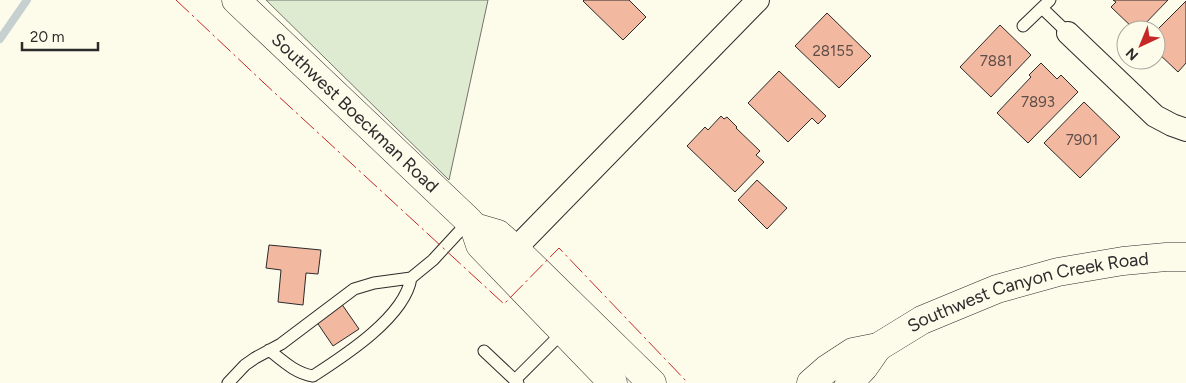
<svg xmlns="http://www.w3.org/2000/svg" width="1186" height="383" font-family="Figtree,sans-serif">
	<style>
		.green { fill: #deebd1; stroke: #74746e }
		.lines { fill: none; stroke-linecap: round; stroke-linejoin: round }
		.stream { stroke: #c7d0d0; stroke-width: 8 }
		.building { fill: #f2b8a0; stroke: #2b2b2b }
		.lane-casing { stroke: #2b2b2b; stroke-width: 13 }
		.street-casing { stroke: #2b2b2b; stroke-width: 24 }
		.secondary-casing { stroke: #2b2b2b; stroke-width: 29 }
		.lane { stroke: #fdfbea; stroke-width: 11 }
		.street { stroke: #fdfbea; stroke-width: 22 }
		.secondary { stroke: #fdfbea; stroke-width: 28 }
		.power { stroke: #c62828; stroke-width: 1; stroke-dasharray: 18 4 2.5 4; stroke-linecap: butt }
		.labels { text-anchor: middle; stroke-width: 4; stroke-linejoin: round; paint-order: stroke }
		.number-label { font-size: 15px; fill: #5d4e48 }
		.street-label { font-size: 18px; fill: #2b2b2b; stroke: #fdfbea }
	</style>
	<rect width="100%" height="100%" fill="#fdfbea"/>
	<!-- green -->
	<path class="green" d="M 266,0 L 488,0 L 449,180 Z"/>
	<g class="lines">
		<!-- stream -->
		<path class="stream" d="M 0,39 L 27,0"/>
	</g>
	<!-- building -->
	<path class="building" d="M 584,0 L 629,0 L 646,17 L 623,40 L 583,1 Z
		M 1113,0 L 1168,0 L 1139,30 L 1135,30 L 1111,7 L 1116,2 Z
		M 1186,1 L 1186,63 L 1178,72 L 1156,51 L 1156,31 Z
		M 827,13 L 871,56 L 839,88 L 795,46 Z
		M 1000,25 L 1031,55 L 991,97 L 960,67 Z
		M 1041,63 L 1057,79 L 1061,75 L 1078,92 L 1028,143 L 997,113 L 1031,77 L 1029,75 Z
		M 779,71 L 826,116 L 818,124 L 812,118 L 788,142 L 748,103 Z
		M 1084,102 L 1120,137 L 1080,178 L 1044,143 Z
		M 721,116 L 724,119 L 727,117 L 737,127 L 736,128 L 760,151 L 756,155 L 764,162 L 735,192 L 687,146 L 705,127 L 708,130 Z
		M 757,180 L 787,208 L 767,229 L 738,200 Z
		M 269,245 L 321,250 L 318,274 L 306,273 L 303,305 L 278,302 L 281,270 L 266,268 Z
		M 341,303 L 359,329 L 333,346 L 316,321 Z"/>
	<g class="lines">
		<defs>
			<path id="lane" d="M 1042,8 L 1068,33
				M 1023,26 L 1050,0
				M 269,350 C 283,361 295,373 313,376 C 344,356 405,317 411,278
				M 484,351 L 518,383
				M 515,380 L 563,332
				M 228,383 L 245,365 L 255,358 L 281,344 L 354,289 L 374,283 L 411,278 L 433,260 L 469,221"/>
			<path id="street" d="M 1068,33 L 1155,116 L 1172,125 L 1186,130
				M 515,249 L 758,0"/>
			<g id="secondary">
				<path id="s1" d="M 236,0 L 469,221 L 474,227 L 480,245 L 613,383"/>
				<path d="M 474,227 L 498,234 L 515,249 L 652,383"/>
				<path id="s2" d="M 811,383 L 827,369 L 853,352 L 878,347 L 922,320 L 997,289 L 1058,272 L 1123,261 L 1166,257 L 1186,257"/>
				<path d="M 849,383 L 864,367 L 878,347"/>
			</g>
		</defs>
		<!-- lane casing -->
		<use href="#lane" class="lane-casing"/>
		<!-- street casing -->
		<use href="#street" class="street-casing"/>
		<!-- secondary casing -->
		<use href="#secondary" class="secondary-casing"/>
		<!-- lane -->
		<use href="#lane" class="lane"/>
		<!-- street -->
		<use href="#street" class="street"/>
		<!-- secondary -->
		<use href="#secondary" class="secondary"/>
		<!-- power -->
		<path class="power" d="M 176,0 L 264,83 L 504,304 L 559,248 L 688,383"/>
	</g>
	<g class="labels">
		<!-- number labels -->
		<g class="number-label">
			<text x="833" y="56">28155</text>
			<text x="996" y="66">7881</text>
			<text x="1038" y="107">7893</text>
			<text x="1082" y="145">7901</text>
		</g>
		<!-- street labels -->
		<g class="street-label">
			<text dy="6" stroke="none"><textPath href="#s1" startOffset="164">Southwest Boeckman Road</textPath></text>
			<text dy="6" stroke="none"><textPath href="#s2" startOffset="240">Southwest Canyon Creek Road</textPath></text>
		</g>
	</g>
	<!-- north arrow -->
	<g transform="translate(1141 45) rotate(224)"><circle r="24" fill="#fdfbea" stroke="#a9a89e"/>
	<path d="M0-4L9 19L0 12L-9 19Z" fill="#c62828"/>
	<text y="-8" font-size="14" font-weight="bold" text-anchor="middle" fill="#2b2b2b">N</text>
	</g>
	<!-- scale -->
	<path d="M22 42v8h76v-8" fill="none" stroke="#2b2b2b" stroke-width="2.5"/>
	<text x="30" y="42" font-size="15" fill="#2b2b2b" stroke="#fdfbea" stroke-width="4" paint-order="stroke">20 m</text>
</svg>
